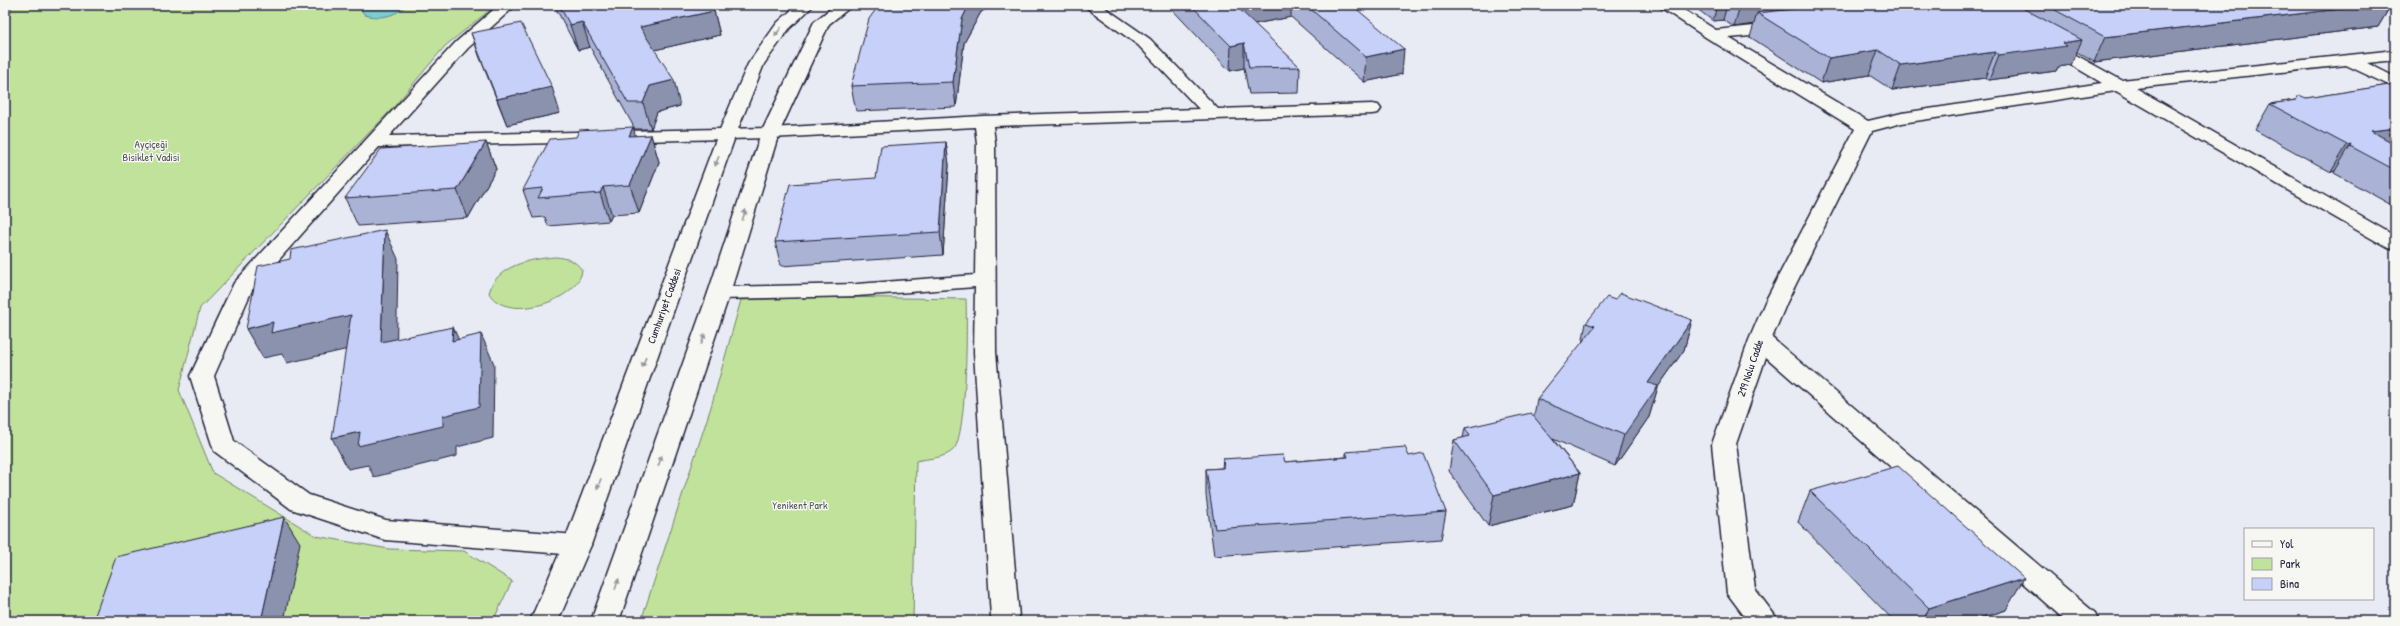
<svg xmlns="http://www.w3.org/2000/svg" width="2400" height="626" font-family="'Patrick Hand',sans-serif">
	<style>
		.green { fill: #c1e29b; stroke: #72826b }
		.water { fill: #7bccd1; stroke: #578895 }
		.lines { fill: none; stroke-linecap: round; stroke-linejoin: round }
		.minor-casing { stroke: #22223b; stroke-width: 3 }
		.tertiary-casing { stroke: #22223b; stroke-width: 3 }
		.minor { fill: #f6f6f2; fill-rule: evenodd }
		.tertiary { fill: #f6f6f2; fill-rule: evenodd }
		.wall { fill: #aab3d5; stroke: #22223b }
		.shaded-wall { fill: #8b92ae; stroke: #22223b }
		.building { fill: #c6d0f8; stroke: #22223b }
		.oneway { fill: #9797a0 }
		.labels { text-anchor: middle; stroke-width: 3; stroke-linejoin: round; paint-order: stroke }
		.park-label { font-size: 11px; fill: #4a5253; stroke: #f6f6f2 }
		.street-label { font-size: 11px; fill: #22223b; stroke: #f6f6f2 }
	</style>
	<rect width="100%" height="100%" fill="#e8ebf4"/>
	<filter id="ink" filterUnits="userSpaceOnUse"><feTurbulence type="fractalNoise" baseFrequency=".025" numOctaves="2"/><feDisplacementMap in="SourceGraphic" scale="8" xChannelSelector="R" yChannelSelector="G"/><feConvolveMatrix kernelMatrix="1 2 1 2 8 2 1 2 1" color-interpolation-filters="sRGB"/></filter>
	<g filter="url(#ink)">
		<!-- green -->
		<path class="green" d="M 13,5 L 496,5 L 445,46 L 393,108 L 200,308 L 179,390 L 213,473 L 316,536 L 389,549 L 464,551 L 512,581 L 493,621 L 5,621 L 5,30 Z
			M 555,257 C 567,258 575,260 582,270 C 579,302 505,323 489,293 C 496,265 531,259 555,257 Z
			M 833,297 L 966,299 C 967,323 967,433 954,449 C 945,459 928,458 916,461 L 913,621 L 641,621 L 711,407 L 741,300 Z"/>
		<!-- water -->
		<path class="water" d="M 357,5 L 407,5 C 394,17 381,19 365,15 Z"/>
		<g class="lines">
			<defs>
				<path id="minor" d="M 499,5 L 516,5 L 468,48 L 389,136 L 770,128 L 983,116 L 1199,109 L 1138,45 L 1083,5 L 1101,5 L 1150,39 L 1218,109 L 1372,104 L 1378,105 L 1381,109 L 1378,113 L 1372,114 L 993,126 L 995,143 L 996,352 L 1019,617 L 1017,621 L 993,621 L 991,617 L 974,352 L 975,287 L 857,296 L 719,299 L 711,298 L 708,293 L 711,288 L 719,287 L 857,284 L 975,275 L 977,143 L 975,127 L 770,138 L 379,147 L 252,290 L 214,376 L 234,441 L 309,495 L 386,520 L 577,535 L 587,538 L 591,545 L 587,552 L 577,555 L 385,540 L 291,509 L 214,451 L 190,376 L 234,283 L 456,42 Z
					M 1657,5 L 1676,5 L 1716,30 L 1782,23 L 1788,25 L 1790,28 L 1782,33 L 1729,38 L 1868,121 L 1902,113 L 2102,83 L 2041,47 L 2039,44 L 2041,41 L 2047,39 L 2121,80 L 2395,50 L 2395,60 L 2367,63 L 2395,77 L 2395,88 L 2346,65 L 2136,88 L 2395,236 L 2395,250 L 2388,248 L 2116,91 L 1902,123 L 1872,131 L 1787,302 L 1772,338 L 2095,613 L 2099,621 L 2066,621 L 1766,357 L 1736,444 L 1755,589 L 1779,621 L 1748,621 L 1727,593 L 1712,444 L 1749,340 L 1765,302 L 1855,129 L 1707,38 Z"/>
				<path id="tertiary" d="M 797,5 L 814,5 L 789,29 L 764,64 L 736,134 L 591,545 L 558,621 L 530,621 L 563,545 L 718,134 L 748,64 L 777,23 Z
					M 835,5 L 853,5 L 829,24 L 779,133 L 730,293 L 619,621 L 591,621 L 708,293 L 761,133 L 814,22 Z"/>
			</defs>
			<!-- minor casing -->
			<use href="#minor" class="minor-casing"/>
			<!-- tertiary casing -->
			<use href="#tertiary" class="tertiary-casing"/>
			<!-- minor -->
			<use href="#minor" class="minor"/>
			<!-- tertiary -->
			<use href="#tertiary" class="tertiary"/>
		</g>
		<!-- wall -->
		<path class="wall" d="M 554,5 L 710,5 L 714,11 L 720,35 L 654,50 L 680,106 L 657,112 L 651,129 L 635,129 L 590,47 L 578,50 Z
			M 879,5 L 993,5 L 981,12 L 964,43 L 956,107 L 856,111 L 851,86 Z
			M 1168,5 L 1352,5 L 1402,74 L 1364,82 L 1291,17 L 1254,24 L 1300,67 L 1299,93 L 1249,94 L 1244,68 L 1230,71 Z
			M 1692,5 L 2391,5 L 2378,27 L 2094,62 L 2077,52 L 2071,65 L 2058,67 L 2056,71 L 1989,80 L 1985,78 L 1892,90 L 1869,75 L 1821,83 L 1750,37 L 1754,24 L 1734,27 L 1723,20 L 1713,21 Z
			M 471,33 L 560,113 L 507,125 L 480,58 Z
			M 2395,84 L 2395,207 L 2334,173 L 2335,171 L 2331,172 L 2255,130 L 2270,104 Z
			M 651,135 L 659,162 L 639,213 L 612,215 L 609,221 L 548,226 L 545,217 L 533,218 L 523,190 L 636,136 Z
			M 486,142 L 496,169 L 468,218 L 358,226 L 345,198 Z
			M 946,142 L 949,165 L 943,255 L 781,266 L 775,242 L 876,178 Z
			M 1615,300 L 1692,320 L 1684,350 L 1658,387 L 1649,417 L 1615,466 L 1553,439 L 1580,473 L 1573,505 L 1488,526 L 1449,471 L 1454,440 L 1463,438 L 1465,428 L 1534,416 L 1537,399 L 1582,344 L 1586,323 Z
			M 1346,452 L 1409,456 L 1446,512 L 1441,539 L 1214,556 L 1206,495 L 1206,469 L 1222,468 L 1223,459 L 1285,462 L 1346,457 Z
			M 1810,491 L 2006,610 L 1972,621 L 1894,621 L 1798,522 Z"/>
		<!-- shaded-wall -->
		<path class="shaded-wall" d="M 969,5 L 993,5 L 981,12 L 964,43 L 956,107 L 953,82 L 962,19 Z
			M 1233,5 L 1291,5 L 1291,17 L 1233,28 Z
			M 1717,5 L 1727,5 L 1723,20 L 1713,21 Z
			M 1740,5 L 1935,5 L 1757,13 L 1754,24 L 1734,27 Z
			M 2373,5 L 2391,5 L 2378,27 L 2094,62 L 2105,37 Z
			M 714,11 L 720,35 L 646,52 L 640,27 Z
			M 582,22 L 590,47 L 578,50 L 570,25 Z
			M 2082,40 L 2071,65 L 2058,67 L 2056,71 L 1989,80 L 1999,55 L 2062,43 Z
			M 1244,43 L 1244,68 L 1230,71 L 1231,46 Z
			M 1404,49 L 1402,74 L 1364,82 L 1366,57 Z
			M 1878,50 L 1869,75 L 1821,83 L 1829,58 Z
			M 1995,52 L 1985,78 L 1892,90 L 1901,65 Z
			M 674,80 L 680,106 L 657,112 L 651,129 L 643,103 L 650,86 Z
			M 552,87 L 560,113 L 507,125 L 497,99 Z
			M 633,127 L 641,154 L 629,136 Z
			M 2395,128 L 2395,151 L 2371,131 Z
			M 651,135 L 659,162 L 639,213 L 630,185 Z
			M 486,142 L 496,169 L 468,218 L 457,190 Z
			M 946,142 L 949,165 L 943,255 L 940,232 Z
			M 2351,144 L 2335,171 L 2331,172 L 2347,145 Z
			M 603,187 L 612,215 L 609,221 L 600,193 Z
			M 385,230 L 398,259 L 396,372 L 381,342 Z
			M 351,315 L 366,345 L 287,363 L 282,354 L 263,358 L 246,329 L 273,322 Z
			M 1692,320 L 1684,350 L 1658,387 L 1649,417 L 1615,466 L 1624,435 L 1648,383 Z
			M 453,327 L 466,356 L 452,341 Z
			M 481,334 L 494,364 L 493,438 L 457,447 L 457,456 L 374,477 L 368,465 L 348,469 L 332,438 L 360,432 Z
			M 1580,473 L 1573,505 L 1488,526 L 1494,495 Z
			M 284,517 L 300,543 L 284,621 L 261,621 Z
			M 2024,578 L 2006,610 L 1972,621 L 1923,621 L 1929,608 Z"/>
		<!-- building -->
		<path class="building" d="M 559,5 L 710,5 L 714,11 L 640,27 L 674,80 L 650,86 L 643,103 L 628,103 L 582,22 L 570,25 Z
			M 879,5 L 969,5 L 962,19 L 953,82 L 851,86 L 869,19 Z
			M 1191,5 L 1235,5 L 1300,67 L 1249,68 L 1244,43 L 1231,46 Z
			M 1306,5 L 1352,5 L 1404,49 L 1366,57 Z
			M 1832,5 L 2017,5 L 2082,40 L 2062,43 L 2067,46 L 1999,55 L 1995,52 L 1901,65 L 1878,50 L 1829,58 L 1757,13 Z
			M 2046,5 L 2373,5 L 2105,37 Z
			M 521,23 L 552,87 L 497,99 L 471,33 Z
			M 2395,84 L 2395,128 L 2371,131 L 2395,144 L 2395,170 L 2350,146 L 2351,144 L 2347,145 L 2270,104 L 2296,100 L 2299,95 L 2306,98 Z
			M 633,127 L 629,136 L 651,135 L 630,185 L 603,187 L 600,193 L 538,198 L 543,188 L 523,190 L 550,139 L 576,137 L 579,130 Z
			M 486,142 L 457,190 L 345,198 L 381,149 Z
			M 946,142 L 940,232 L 775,242 L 790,184 L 876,178 L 881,146 Z
			M 385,230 L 381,342 L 453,327 L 452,341 L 481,334 L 479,407 L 443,416 L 443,426 L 358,446 L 360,432 L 332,438 L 351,315 L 271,333 L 273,322 L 246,329 L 258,266 L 290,259 L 291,250 Z
			M 1621,293 L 1692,320 L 1648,383 L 1658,386 L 1624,435 L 1537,399 L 1595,326 L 1586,323 L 1607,297 L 1615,300 Z
			M 1531,413 L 1580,473 L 1494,495 L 1454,440 L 1470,436 L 1465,428 Z
			M 1405,447 L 1409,456 L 1423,453 L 1446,512 L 1215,529 L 1206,469 L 1224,468 L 1223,459 L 1283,455 L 1285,462 L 1348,457 L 1346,452 Z
			M 1898,466 L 2024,578 L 1929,608 L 1810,491 Z
			M 284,517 L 261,621 L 93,621 L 116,557 Z"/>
		<!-- one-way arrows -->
		<defs><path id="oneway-solid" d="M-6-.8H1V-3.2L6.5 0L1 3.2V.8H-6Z"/></defs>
		<g class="oneway">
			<use href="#oneway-solid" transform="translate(778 32) rotate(125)"/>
			<use href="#oneway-solid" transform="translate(717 161) rotate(110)"/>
			<use href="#oneway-solid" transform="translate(744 215) rotate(-72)"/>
			<use href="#oneway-solid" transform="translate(703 339) rotate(-71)"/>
			<use href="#oneway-solid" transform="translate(644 362) rotate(110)"/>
			<use href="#oneway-solid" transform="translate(660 461) rotate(-71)"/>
			<use href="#oneway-solid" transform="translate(599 484) rotate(110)"/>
			<use href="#oneway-solid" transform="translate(617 584) rotate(-71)"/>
		</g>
	</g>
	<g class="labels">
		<!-- park labels -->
		<g class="park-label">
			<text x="151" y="148">Ayçiçeği<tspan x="151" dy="13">Bisiklet Vadisi</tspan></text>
			<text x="800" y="509">Yenikent Park</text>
		</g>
		<!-- street labels -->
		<g class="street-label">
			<text transform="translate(664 306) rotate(-70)" y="4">Cumhuriyet Caddesi</text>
			<text transform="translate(1750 368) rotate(-71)" y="4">219 Nolu Cadde</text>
		</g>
	</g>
	<!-- margin -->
	<rect width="2400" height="626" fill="none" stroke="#f6f6f2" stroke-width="20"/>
	<rect x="10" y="10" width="2380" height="606" fill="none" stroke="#22223b" stroke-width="1.5" filter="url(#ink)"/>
	<!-- legend -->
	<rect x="2244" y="528" width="130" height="72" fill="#f6f6f2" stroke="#a1a1a9"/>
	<rect x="2252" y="541" width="20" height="6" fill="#f6f6f2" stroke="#a1a1a9"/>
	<text x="2280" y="548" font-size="12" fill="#22223b">Yol</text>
	<rect x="2252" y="558" width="20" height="12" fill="#c1e29b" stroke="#a1a1a9"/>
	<text x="2280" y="568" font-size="12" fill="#22223b">Park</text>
	<rect x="2252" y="578" width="20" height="12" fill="#c6d0f8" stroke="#a1a1a9"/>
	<text x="2280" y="588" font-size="12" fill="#22223b">Bina</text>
</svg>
